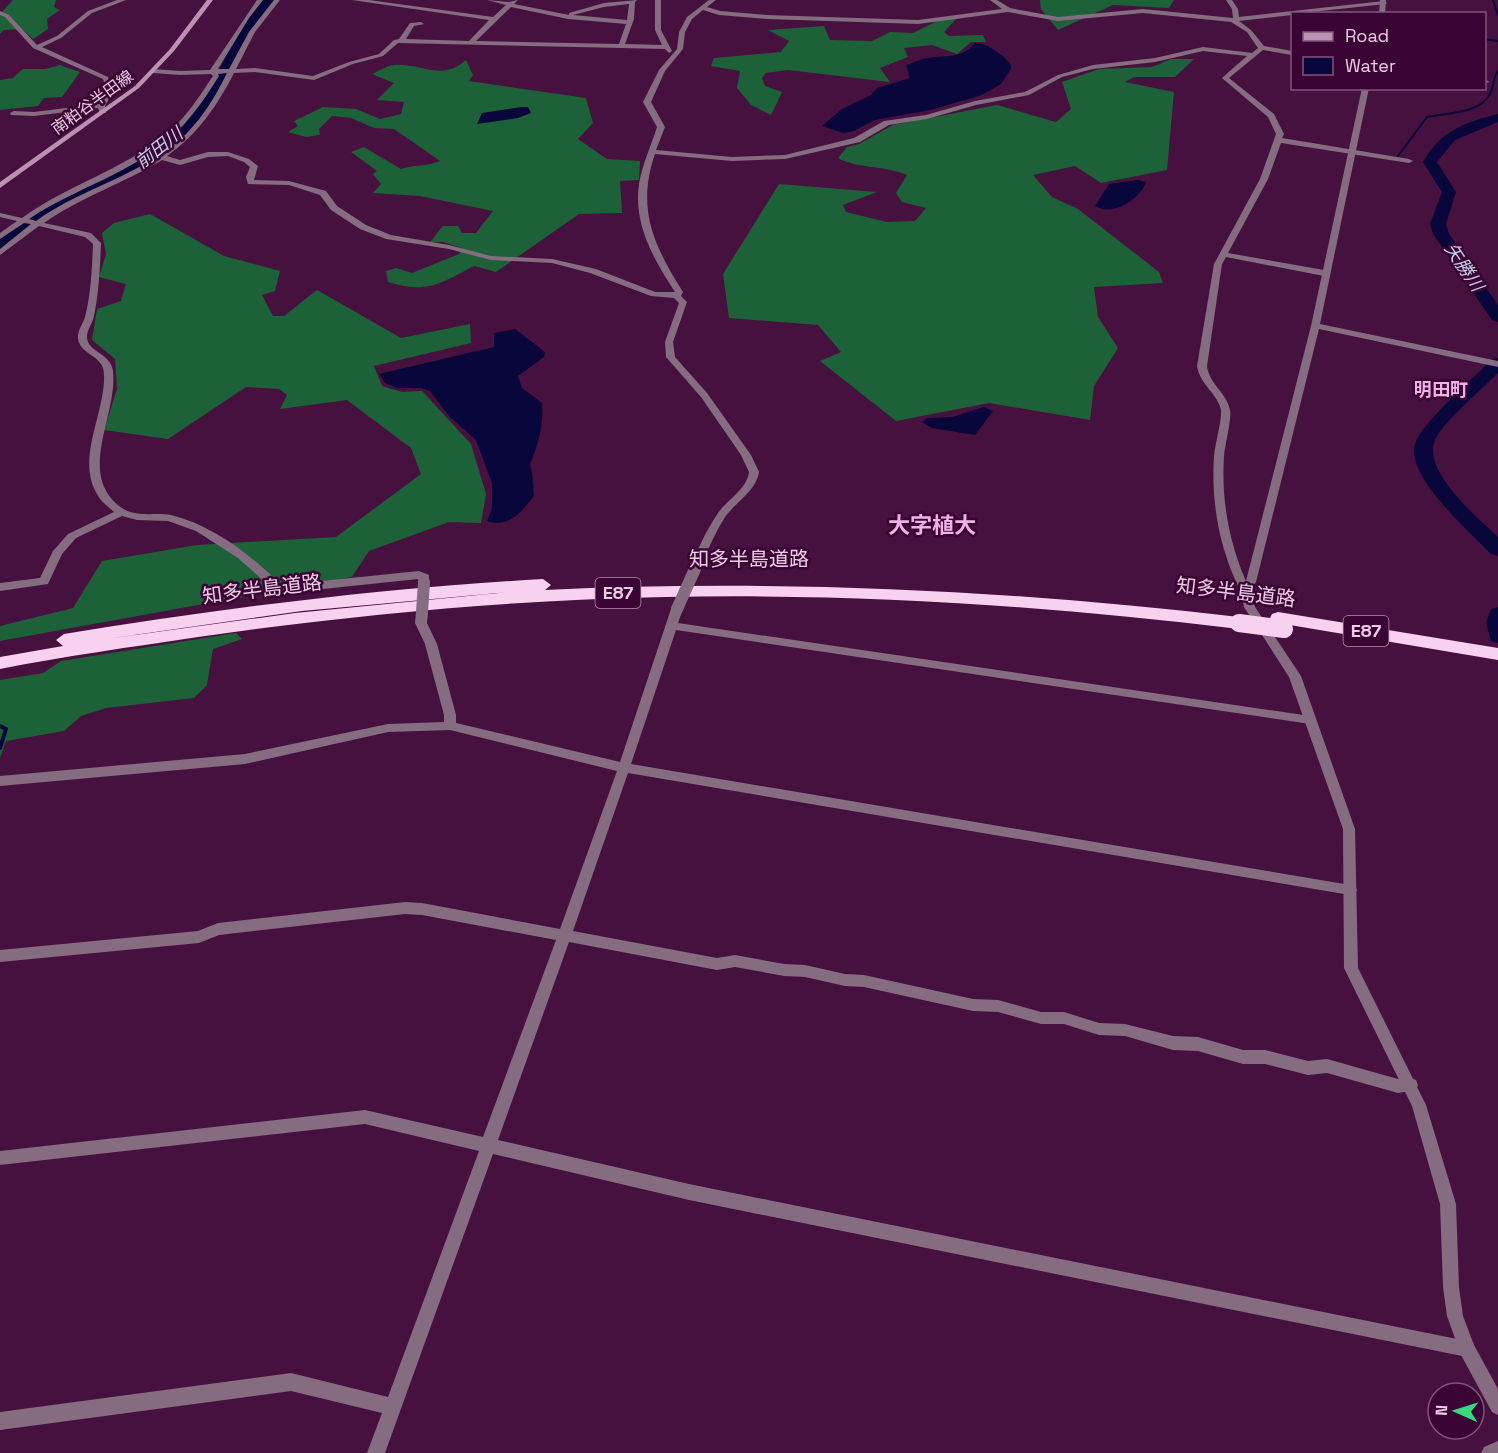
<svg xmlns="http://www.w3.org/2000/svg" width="1498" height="1453" font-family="'Space Grotesk','Noto Sans JP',sans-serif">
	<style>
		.forest { fill: #1d6139 }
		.water { fill: #08063a }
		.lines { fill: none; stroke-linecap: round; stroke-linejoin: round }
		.stream-far1 { stroke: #08063a; stroke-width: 2 }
		.stream { stroke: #08063a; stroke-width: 4 }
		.river { fill: #08063a; fill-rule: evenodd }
		.minor { fill: #866c81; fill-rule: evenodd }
		.tertiary { fill: #866c81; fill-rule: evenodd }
		.secondary { fill: #bb91b2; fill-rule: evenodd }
		.motorway { fill: #f8d1f0; fill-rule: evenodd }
		.minor-bridge { stroke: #866c81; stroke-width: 12 }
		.motorway-bridge { stroke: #f8d1f0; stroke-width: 18 }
		.labels { text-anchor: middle; stroke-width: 5; stroke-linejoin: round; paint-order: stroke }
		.far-street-label { font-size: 16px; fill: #eccce5; stroke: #3a0534 }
		.far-water-label { font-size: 18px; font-style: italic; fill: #c8cfea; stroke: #3a0534 }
		.far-quarter-label { font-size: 18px; font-weight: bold; fill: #f1b1e4; stroke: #3a0534 }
		.shield { fill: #3a0534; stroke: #b790b0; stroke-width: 1.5 }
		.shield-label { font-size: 18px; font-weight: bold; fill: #eccce5 }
		.street-label { font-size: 20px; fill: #eccce5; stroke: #3a0534 }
		.quarter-label { font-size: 22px; font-weight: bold; fill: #f1b1e4; stroke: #3a0534 }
	</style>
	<rect width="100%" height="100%" fill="#46113e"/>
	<!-- forest -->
	<path class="forest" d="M 13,0 L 56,0 L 54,7 L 60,10 L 47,19 L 48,29 L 33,39 L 22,29 L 4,30 L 0,34 L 0,14 Z
		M 1040,0 L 1174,0 L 1169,8 L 1113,5 L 1058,30 L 1041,9 Z
		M 957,18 L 944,32 L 949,36 L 983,35 L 986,42 L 971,42 L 957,54 L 932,45 L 904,48 L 908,57 L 880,68 L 890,82 L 788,70 L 766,73 L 762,78 L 765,86 L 782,92 L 771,115 L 751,105 L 737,88 L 740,71 L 711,66 L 714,58 L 781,52 L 789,41 L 768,30 L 824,26 L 830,40 L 872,41 L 890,32 L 913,33 L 939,20 Z
		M 1171,59 L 1194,59 L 1175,77 L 1134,77 L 1125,82 L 1174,92 L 1167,170 L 1101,183 L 1075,166 L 1033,175 L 1052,197 L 1078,209 L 1159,272 L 1163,283 L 1094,287 L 1098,317 L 1118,348 L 1094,386 L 1090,420 L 989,403 L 896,421 L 820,361 L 841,352 L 818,325 L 729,318 L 723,274 L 779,184 L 877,192 L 843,205 L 846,212 L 887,222 L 915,221 L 926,208 L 902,202 L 896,193 L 907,175 C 884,165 858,169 838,158 L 847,147 L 859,144 L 893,125 L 997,105 L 1056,122 L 1071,109 L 1062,82 L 1099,69 L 1152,67 Z
		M 466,60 L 473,75 L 469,81 L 586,98 L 593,123 L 578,139 L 607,159 L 640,161 L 639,180 L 620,181 L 622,213 L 579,214 L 496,272 L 474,266 C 439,284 428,294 388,282 L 386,271 L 396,268 L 412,273 L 459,254 L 462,248 L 443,242 L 430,242 L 443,226 L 458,226 L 462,233 L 476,233 L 493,211 L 420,196 L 373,193 L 381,184 L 373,174 L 377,171 L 351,152 L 364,147 L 401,169 C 416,164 427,167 440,161 L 394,129 L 374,128 L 351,118 L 332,116 L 319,129 L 320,135 L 306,137 L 288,132 L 298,126 L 294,121 L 323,107 L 356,109 L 380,119 L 401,114 L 404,102 L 377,100 L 394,83 L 372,74 C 379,71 388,65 394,65 C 422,63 440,82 466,60 Z
		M 60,65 L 80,72 L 62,97 L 44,98 L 38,106 L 0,110 L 0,80 L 13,78 L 23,69 L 45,69 Z
		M 150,214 L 224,256 L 280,271 L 275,291 L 262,295 L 273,316 L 284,316 L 317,290 L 401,338 L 470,324 L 471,343 L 374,366 L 382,386 L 402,392 L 422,391 L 471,444 L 486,494 L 481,523 L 449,522 L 369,551 L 352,577 L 0,641 L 0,626 L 73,608 L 102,561 L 197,545 L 336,537 L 421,474 L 411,448 L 347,400 L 280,409 L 287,395 L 279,389 L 246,387 L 168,439 L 104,430 L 117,389 L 115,359 L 92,340 L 97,309 L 121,301 L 126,284 L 99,277 L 106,254 L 102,233 L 114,223 Z
		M 236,633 L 242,639 L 213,649 L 207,685 L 194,698 L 106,708 L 81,716 L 64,731 L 6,741 L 0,758 L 0,680 L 43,673 L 61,661 Z"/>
	<!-- water -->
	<path class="water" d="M 975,43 C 987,43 1004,55 1011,65 L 1011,69 L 1001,84 L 982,95 L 930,110 L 875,120 L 854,131 L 843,133 L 822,126 L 842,109 L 871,95 L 877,88 L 910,78 L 906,65 C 911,64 916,61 920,60 C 941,53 959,62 975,43 Z
		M 521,107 L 528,107 L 531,113 L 518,118 L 477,124 L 482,113 Z
		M 1138,180 L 1146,182 C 1140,199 1113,217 1095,206 L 1109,184 Z
		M 515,329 L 545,352 L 544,357 L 518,376 L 522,388 L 542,403 C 544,423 538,446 530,464 C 533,475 533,485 534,496 C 522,511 509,529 487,521 L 492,509 L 492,483 L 476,440 L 449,416 L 430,391 L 421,388 L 397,388 L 385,383 L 379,374 L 494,347 L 494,333 Z
		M 984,407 L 993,411 L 975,435 L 932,428 L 922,422 L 927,418 L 952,417 Z"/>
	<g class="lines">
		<!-- stream-far1 -->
		<path class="stream-far1" d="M 1493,0 L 1498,15
			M 1484,39 L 1498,41
			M 1398,156 L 1427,117 C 1446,113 1480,114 1490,94 C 1494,86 1493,78 1498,71"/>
		<!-- stream -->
		<path class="stream" d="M 0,726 L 6,729 L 0,748"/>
		<!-- river -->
		<path class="river" d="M 263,0 L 275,0 L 251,30 L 220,96 L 181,142 L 142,170 L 57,210 L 0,250 L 0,238 L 47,204 L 132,164 L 171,136 L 207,95 L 239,29 Z
			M 1498,114 L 1498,122 L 1455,140 L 1437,162 L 1456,192 L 1446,224 L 1449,234 L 1498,305 L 1498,322 L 1492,320 L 1433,234 L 1430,224 L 1442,192 L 1423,162 C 1440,131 1465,122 1498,114 Z
			M 1498,358 L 1498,373 C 1481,390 1449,417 1437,436 C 1417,468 1478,518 1498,537 L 1498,556 L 1491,554 C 1470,532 1405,476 1415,444 C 1422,422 1474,378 1492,359 Z
			M 1498,607 L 1498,643 L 1491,641 L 1486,623 L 1491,609 Z"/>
		<!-- minor -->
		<path class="minor" d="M 117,0 L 126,0 L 92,13 L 61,38 L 42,47 L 108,77 L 112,93 L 105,106 L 106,113 L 100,113 L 98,108 L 34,116 L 11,115 L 10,113 L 14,111 L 34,112 L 99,104 C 106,96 106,89 103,79 L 33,48 L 5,17 L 0,15 L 0,11 L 9,15 L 37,45 L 57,36 L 88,11 Z
			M 257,0 L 263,0 L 249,18 L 218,69 L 229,69 L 249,32 L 274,0 L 280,0 L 255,32 L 236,69 L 255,68 L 313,76 L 349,62 L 379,54 L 394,40 L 399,39 L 410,23 L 421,22 L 424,24 L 414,26 L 406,39 L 469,41 L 489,20 L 352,0 L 369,0 L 493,17 L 506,5 L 487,0 L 509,2 L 518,0 L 514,4 L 569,15 L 569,13 L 604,3 L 637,0 L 635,2 L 634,19 L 625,44 L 662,45 L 655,30 L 655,0 L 661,0 L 661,30 L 672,51 L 669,53 L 665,49 L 398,43 L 383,56 L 353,64 L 314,80 L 255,72 L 234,73 C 217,106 198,134 167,156 L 180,160 L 208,152 L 228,152 L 249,159 L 258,166 L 254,180 L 289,181 L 326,191 L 337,206 L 366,225 L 391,235 L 449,245 L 491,256 L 552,259 L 596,269 L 655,292 L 675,292 C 654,260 633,224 639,184 C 642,165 651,146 657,127 L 643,102 L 659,70 L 677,49 L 679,32 L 687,17 L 709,0 L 716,0 L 707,7 L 720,11 L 767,15 L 918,20 L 1002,9 L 990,0 L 997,0 L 1010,8 L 1058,17 L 1143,9 L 1233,18 L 1232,9 L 1226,0 L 1232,0 L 1238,9 L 1239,17 L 1384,1 L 1387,3 L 1386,4 L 1292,14 L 1292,15 L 1239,21 L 1251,30 L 1264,46 L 1292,51 L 1292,55 L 1263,50 L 1229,78 L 1274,114 L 1284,134 L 1282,138 L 1409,159 L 1413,161 L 1409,163 L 1281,143 L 1268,179 L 1228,253 L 1324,270 L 1328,273 L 1324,276 L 1226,257 L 1222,264 L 1207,366 C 1209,384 1227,393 1230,410 C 1232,419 1225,444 1224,456 C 1221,503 1230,548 1250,590 L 1245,594 L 1240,590 C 1219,548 1211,502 1214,456 C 1215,444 1222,420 1221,410 C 1218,394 1200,385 1197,366 L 1214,264 L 1260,179 L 1276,134 L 1268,117 L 1222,78 L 1247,56 L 1203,51 L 1155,62 L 1093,69 L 1062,77 L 1029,95 L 976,105 L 927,119 L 889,125 L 860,142 L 785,159 L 732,161 L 655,154 C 636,209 654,246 683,292 L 681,296 L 687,302 L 673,342 L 675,357 L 707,393 L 751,455 L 759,472 C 756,491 736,502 725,517 C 715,533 707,551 700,569 L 695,573 L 690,569 C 697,550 706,531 718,513 C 727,500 747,489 749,472 L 741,455 L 701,397 L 666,357 L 665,342 L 679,303 L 674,298 L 651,296 L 590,273 L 552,263 L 491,260 L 449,249 L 386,239 L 360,229 L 331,210 L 320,195 L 289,185 L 248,184 L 246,177 L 250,167 L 244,162 L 228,156 L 208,157 L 180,165 L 162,160 C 124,183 81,197 44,223 L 91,233 L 101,243 C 100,267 99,292 94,316 C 93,323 87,329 87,337 C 87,352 111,353 113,371 C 118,416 75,475 122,508 C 136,518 156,512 171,515 C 215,526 250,555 282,585 L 419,571 L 429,575 L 429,582 L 424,586 L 420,585 L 418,579 L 285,593 L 275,591 L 238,558 L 196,531 L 168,521 L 137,520 L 122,516 L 76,538 L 62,554 L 48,584 L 0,591 L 0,583 L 40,578 L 53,551 L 68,534 L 114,512 C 110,508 104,504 101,500 C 72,463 106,414 104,374 C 104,355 81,356 78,339 C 77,331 83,324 85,317 C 91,294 92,268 93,244 L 85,237 L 39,226 L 0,255 L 0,249 L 31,224 L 24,223 L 0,239 L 0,233 L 17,221 L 0,217 L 0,213 L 22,218 C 67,185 123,170 166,134 C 186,118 199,97 213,76 L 211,74 L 180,75 L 153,73 L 150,71 L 153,69 L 180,71 L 210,70 ZM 629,4 L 627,20 L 573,15 L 604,7 ZM 511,7 L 568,19 L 626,24 L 619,44 L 476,41 ZM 703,10 L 719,15 L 767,19 L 918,24 L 1008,12 L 1058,21 L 1143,13 L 1231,22 L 1247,32 L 1258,48 L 1252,53 L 1203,47 L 1155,58 L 1093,65 L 1058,75 L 1025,92 L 975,101 L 926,115 L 884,121 L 854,138 L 785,155 L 732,157 L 656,150 L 665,127 L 651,102 L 665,71 L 683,49 L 685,32 L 692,19 ZM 227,73 C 216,95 204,116 186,134 C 144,175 83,187 36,221 L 29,219 C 75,188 133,173 174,135 C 192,117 206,97 219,76 L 218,74 Z
			M 1484,79 L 1490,82 L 1484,83 Z
			M 677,605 L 683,609 L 678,623 L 1310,716 L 1316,720 L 1310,724 L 676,630 L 631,764 L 1350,885 L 1355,886 L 1357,890 L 1355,894 L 1350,895 L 628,773 L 573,931 L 717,958 L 735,955 L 784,964 L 805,965 L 845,974 L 864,975 L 973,999 L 998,1000 L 1041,1012 L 1064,1012 L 1099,1023 L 1125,1024 L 1173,1036 L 1198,1037 L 1243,1050 L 1265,1050 L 1308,1061 L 1327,1059 L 1398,1079 L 1411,1078 L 1416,1080 L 1418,1085 L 1416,1090 L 1398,1093 L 1327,1073 L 1308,1075 L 1265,1064 L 1243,1064 L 1198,1051 L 1173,1050 L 1125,1036 L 1099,1035 L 1064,1024 L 1041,1024 L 998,1012 L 973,1011 L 864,987 L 845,986 L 805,977 L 784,976 L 735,967 L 717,970 L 569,942 L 498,1140 L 689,1184 L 1467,1341 L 1473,1343 L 1475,1349 L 1473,1355 L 1467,1357 L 689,1200 L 493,1154 L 385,1453 L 367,1453 L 382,1413 L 291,1391 L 0,1430 L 0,1412 L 291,1373 L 388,1397 L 479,1151 L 365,1124 L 0,1165 L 0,1151 L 365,1110 L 483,1137 L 556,940 L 422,915 L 405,914 L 219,935 L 199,943 L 0,962 L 0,950 L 198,931 L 218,923 L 405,902 L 422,903 L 560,929 L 617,771 L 450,730 L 388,732 L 245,764 L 0,786 L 0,776 L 245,754 L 388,724 L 444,722 L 444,715 L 425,644 L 415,623 L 416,612 L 422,608 L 428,612 L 427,623 L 437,644 L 456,715 L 456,723 L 620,762 L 671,609 Z"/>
		<!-- tertiary -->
		<path class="tertiary" d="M 1380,0 L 1386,0 L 1385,14 L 1379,14 Z
			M 1362,88 L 1369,88 L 1320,324 L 1498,361 L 1498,367 L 1319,329 L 1256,582 L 1251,590 L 1255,607 L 1301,676 L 1355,829 L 1358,968 L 1426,1105 L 1456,1204 L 1459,1287 L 1463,1316 L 1474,1345 L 1498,1389 L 1498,1415 L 1492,1412 L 1461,1355 L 1447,1316 L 1443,1287 L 1440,1204 L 1412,1106 L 1344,968 L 1343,829 L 1289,677 L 1244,607 L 1240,590 L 1246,581 L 1311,326 Z
			M 1498,1441 L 1498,1453 L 1481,1453 L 1484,1447 Z"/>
		<!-- secondary -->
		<path class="secondary" d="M 207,0 L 213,0 L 174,51 L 139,88 L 0,188 L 0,182 L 135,86 L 170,49 Z"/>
		<!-- motorway -->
		<path class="motorway" d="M 543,579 L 551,585 L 545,590 C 777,579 1008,590 1239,617 L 1247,623 L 1239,629 C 1048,606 857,593 665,597 C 508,600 352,615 198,637 C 132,647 65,656 0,669 L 0,657 L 63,646 L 56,640 L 64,634 C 223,608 382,588 543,579 ZM 509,592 L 295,613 L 106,639 L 302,611 Z
			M 1278,612 L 1498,648 L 1498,660 L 1272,622 L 1270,618 L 1272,614 Z"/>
		<!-- minor-bridge -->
		<path class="minor-bridge" d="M 677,609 L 695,569
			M 422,612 L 424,582"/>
		<!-- motorway-bridge -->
		<path class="motorway-bridge" d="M 1239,623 L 1284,629"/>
	</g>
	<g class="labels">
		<!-- far-street labels -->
		<g class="far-street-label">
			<text transform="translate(92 102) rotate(-36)" y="6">南粕谷半田線</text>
		</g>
		<!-- far-water labels -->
		<g class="far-water-label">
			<text transform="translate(159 148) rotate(-38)" y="6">前田川</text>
			<text transform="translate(1464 267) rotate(56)" y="6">矢勝川</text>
		</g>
		<!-- far-quarter labels -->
		<g class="far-quarter-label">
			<text x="1441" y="396">明田町</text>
		</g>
		<!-- shield labels -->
		<g class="shield">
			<rect x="595.5" y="578" width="45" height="30" rx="4.5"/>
			<rect x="1343.5" y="616" width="45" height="30" rx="4.5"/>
		</g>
		<g class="shield-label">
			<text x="618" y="599">E87</text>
			<text x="1366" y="637">E87</text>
		</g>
		<!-- street labels -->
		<g class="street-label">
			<text x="749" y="566">知多半島道路</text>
			<text transform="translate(262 589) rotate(-7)" y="7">知多半島道路</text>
			<text transform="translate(1236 592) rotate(7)" y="7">知多半島道路</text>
		</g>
		<!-- quarter labels -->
		<g class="quarter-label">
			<text x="932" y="533">大字植大</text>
		</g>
	</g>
	<!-- legend -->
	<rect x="1291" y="12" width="195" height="78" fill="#3a0534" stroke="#81557b" stroke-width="1.5"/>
	<rect x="1303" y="32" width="30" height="9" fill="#bb91b2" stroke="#81557b" stroke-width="1.5"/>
	<text x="1345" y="42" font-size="18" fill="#eccce5">Road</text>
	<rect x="1303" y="57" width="30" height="18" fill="#08063a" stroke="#81557b" stroke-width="1.5"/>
	<text x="1345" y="72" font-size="18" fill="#eccce5">Water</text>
	<!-- north arrow -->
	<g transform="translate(1456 1411) rotate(273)"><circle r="28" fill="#3a0534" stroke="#81557b" stroke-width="1.5"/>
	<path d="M0-4.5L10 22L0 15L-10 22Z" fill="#39d87f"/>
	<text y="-9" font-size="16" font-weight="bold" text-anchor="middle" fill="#eccce5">N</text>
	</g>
</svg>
